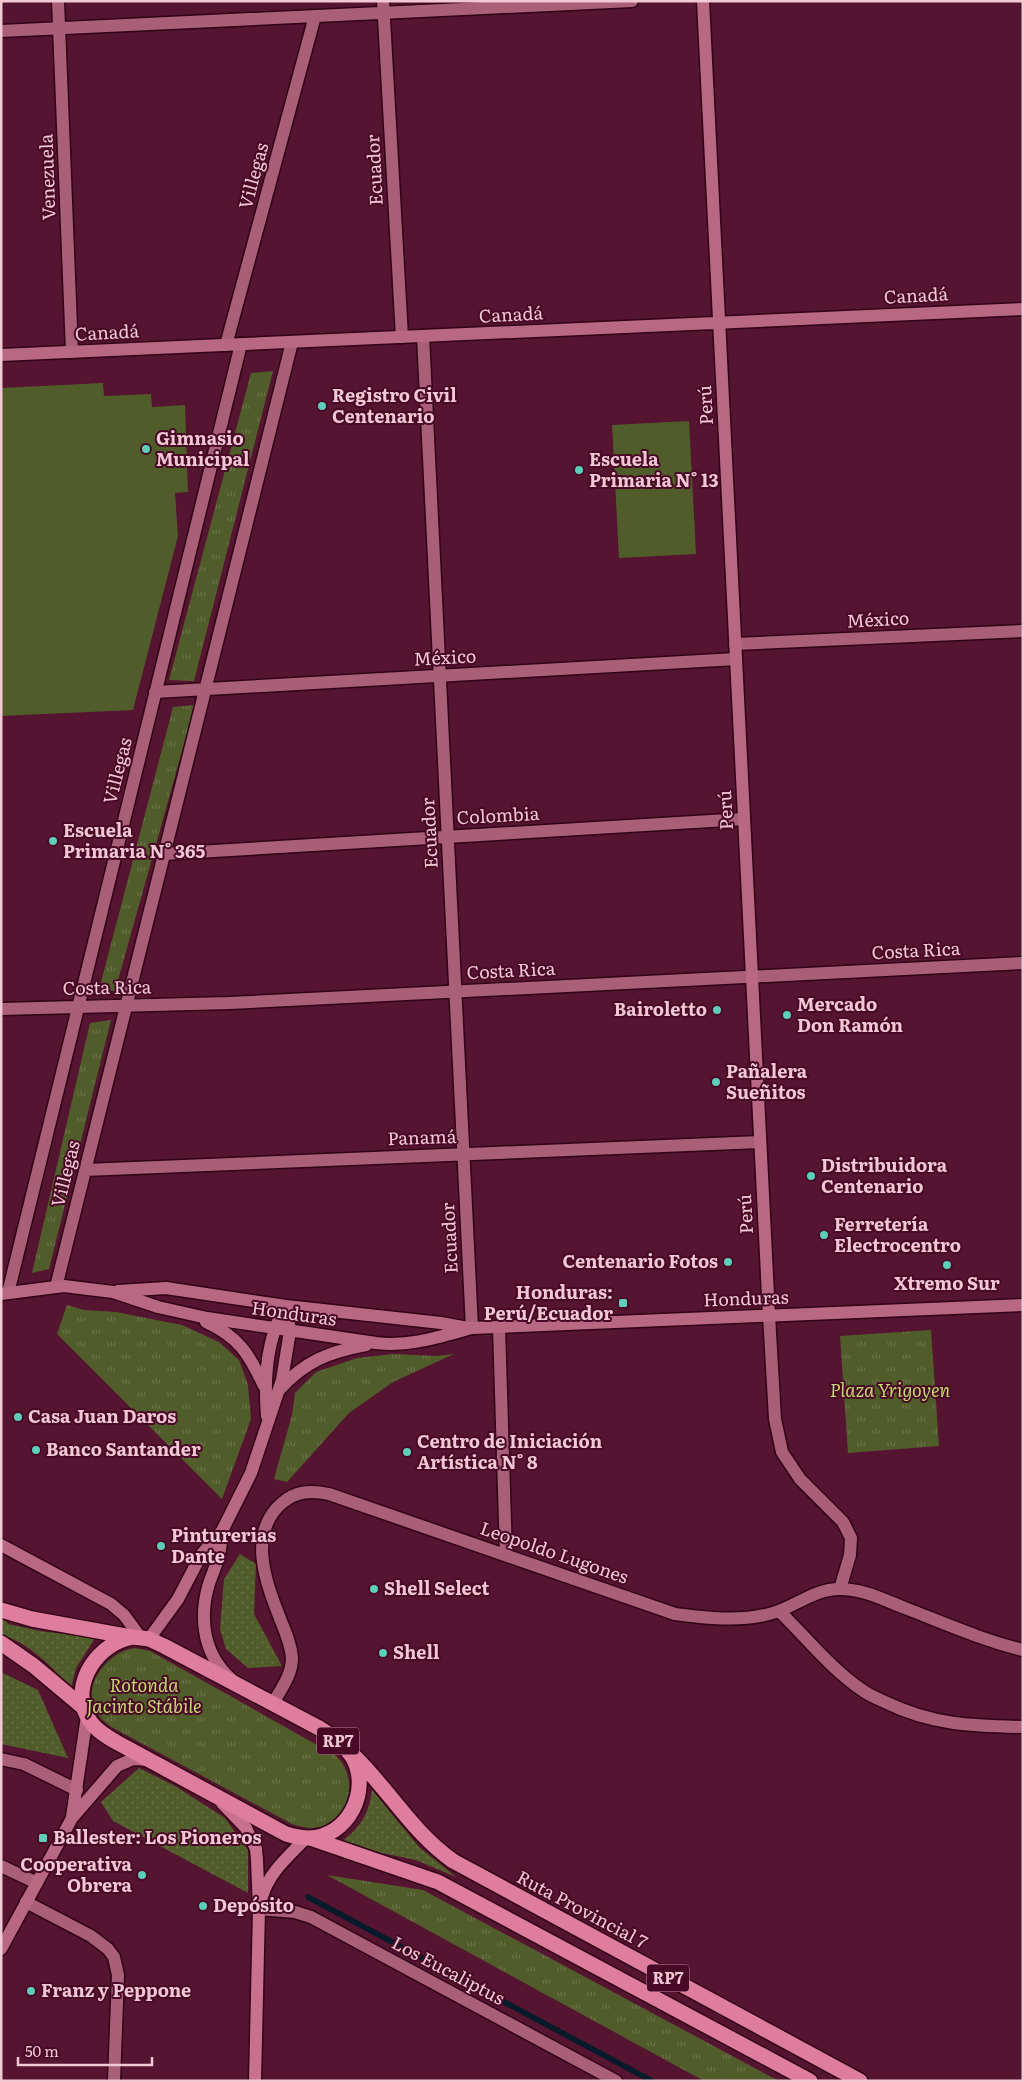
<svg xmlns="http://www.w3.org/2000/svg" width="1024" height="2082" font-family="Literata,serif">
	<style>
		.grass { fill: url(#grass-dots) }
		.park { fill: url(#park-tufts) }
		.pitch { fill: #515c2b }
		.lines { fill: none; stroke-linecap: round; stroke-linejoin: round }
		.stream { stroke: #051b2a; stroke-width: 5.5 }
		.street-casing { stroke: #320317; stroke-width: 15 }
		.secondary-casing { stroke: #320317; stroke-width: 15 }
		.primary-casing { stroke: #320317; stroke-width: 15 }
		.highway-casing { stroke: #320317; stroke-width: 18 }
		.street { stroke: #a85f77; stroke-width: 12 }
		.secondary { stroke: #b86882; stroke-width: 12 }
		.primary { stroke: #c8718e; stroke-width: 12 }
		.highway { stroke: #de7d9d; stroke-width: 15 }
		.poi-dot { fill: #5dceb9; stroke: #490825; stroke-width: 2 }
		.labels { text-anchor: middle; stroke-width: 4; stroke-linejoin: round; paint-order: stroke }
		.shield { fill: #490825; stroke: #bf8ea0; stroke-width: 1 }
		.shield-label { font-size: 16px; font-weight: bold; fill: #f1c8d4 }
		.street-label { font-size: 18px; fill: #f1c8d4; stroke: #490825 }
		.poi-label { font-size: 18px; font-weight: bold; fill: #f1c8d4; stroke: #490825; text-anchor: start }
		.park-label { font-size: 18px; font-style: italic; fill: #c3da72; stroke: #490825 }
	</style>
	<defs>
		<pattern id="grass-dots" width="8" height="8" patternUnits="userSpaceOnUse" patternTransform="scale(1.25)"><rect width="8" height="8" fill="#515c2b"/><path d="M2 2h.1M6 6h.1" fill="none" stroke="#6a7249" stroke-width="1.8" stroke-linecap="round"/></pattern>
		<pattern id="park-tufts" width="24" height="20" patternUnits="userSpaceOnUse" patternTransform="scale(1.25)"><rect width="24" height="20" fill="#515c2b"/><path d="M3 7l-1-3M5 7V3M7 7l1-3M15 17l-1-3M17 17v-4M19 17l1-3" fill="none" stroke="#6a7249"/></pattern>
	</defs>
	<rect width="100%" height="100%" fill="#55142f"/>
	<!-- grass -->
	<path class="grass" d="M 240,1554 L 256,1564 L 254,1614 L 282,1666 L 248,1668 L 226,1649 L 220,1629 L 224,1579 Z
		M 1,1615 L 8,1624 L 40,1631 L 95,1638 L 76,1668 L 71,1688 C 55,1670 26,1639 1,1636 Z
		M 1,1672 L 38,1690 L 68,1758 L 1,1744 Z
		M 139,1768 L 175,1786 L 225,1818 L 248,1850 L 248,1893 L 113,1821 L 101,1802 Z
		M 372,1790 L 419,1847 L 456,1877 L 416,1860 L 338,1844 C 359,1830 369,1815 372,1790 Z"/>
	<!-- park -->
	<path class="park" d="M 273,371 L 194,681 L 169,680 L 251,373 Z
		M 195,705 L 115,991 L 99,990 L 173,707 Z
		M 111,1020 L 49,1269 L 32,1273 L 90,1023 Z
		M 67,1305 L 84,1310 L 116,1312 L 182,1325 L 219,1342 L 239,1360 L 248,1385 L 251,1419 L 222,1499 L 57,1334 Z
		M 931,1330 L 939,1446 L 848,1453 L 840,1336 Z
		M 393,1354 L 436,1356 L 454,1354 L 393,1382 L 349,1413 L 287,1482 L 274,1479 L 292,1415 L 295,1393 L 316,1372 L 357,1358 Z
		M 135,1648 L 150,1651 L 335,1755 C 358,1775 352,1814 323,1826 C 312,1830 301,1827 292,1824 L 115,1729 C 108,1725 100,1719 96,1711 C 81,1684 109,1651 135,1648 Z
		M 327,1875 L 423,1890 L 779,2081 L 704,2081 Z"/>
	<!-- pitch -->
	<path class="pitch" d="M 103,383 L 104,396 L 151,394 L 152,407 L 185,405 L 188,492 L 175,493 L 178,536 L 133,710 L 1,716 L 1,388 Z
		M 689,421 L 696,554 L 619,558 L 612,425 Z"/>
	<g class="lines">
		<!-- stream -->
		<path class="stream" d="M 308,1897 L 652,2081"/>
		<defs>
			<path id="street" d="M 58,1 L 72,352
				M 383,1 L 402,337
				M 1,31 L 632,1
				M 423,336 L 472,1328
				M 226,345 L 315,16
				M 735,644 L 1023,631
				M 155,692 L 736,659
				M 164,854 L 744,819
				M 1,1009 L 229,1003 L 1023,963
				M 85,1170 L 760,1142
				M 56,1287 L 292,342
				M 8,1293 L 241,344
				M 769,1315 L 775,1419 L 782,1452 L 800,1479 L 843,1522 L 851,1538 L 850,1555 L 840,1589
				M 499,1327 L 506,1555
				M 779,1611 C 806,1637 831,1669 862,1690 C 869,1695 878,1699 885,1702 C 932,1725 972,1726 1023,1727
				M 273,1703 C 281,1689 292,1675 292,1658 C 291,1645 286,1633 281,1621 C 267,1585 246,1534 282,1503 C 296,1491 311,1490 329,1494 L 675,1614 C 706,1618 739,1622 769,1614 C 795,1608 812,1589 840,1589 C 863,1589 884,1600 905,1608 C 944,1623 982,1640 1023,1650
				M 1,1759 L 24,1764 L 77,1790
				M 1,1866 L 37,1883
				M 26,1902 L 91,1936 L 108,1949 L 114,1957 L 118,1975 L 114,2081
				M 259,1909 L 295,1912 L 311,1917 L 616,2081"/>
			<path id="secondary" d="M 703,1 L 769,1315
				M 1,355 L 1023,309
				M 118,1291 L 166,1288 L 286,1306 L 441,1323 L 468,1328
				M 1,1294 L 64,1286 L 113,1292 L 158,1307 L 207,1318 L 376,1343 C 410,1347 439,1337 472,1328 L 1023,1305
				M 206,1322 C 239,1337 249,1354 264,1386
				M 279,1390 C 305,1361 329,1352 366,1345
				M 267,1416 C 264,1380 266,1338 286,1306
				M 222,1531 C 221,1539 221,1547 219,1554 C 217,1565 211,1576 208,1587 C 199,1620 204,1655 231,1679
				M 1,1545 L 111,1604 L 124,1615 L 141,1638
				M 149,1639 L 178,1599 L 201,1555 L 222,1531 L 251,1473 L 282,1380 L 290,1331 L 286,1306
				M 72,1817 L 87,1716
				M 1,1949 L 72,1818 L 117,1766 L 133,1759 L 148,1760"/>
			<path id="primary" d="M 222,1803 L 246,1828 L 256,1849 L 257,1860 L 259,1909 L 255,2081
				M 262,1897 C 269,1872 289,1856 306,1838"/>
			<path id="highway" d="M 1,1610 L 32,1619 L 131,1637
				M 133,1637 L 149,1639 L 164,1646 L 319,1728 C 332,1736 345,1745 353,1758 C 371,1791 348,1837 309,1838 C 301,1838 293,1836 286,1834 L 116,1742 C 104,1735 93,1728 87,1716 C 70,1683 99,1642 133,1637 Z
				M 1,1643 L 34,1666 L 84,1708
				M 355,1757 C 389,1790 413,1833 453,1861 L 860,2081
				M 310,1838 L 438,1882 L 810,2081"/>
		</defs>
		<!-- street casing -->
		<use href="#street" class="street-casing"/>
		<!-- secondary casing -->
		<use href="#secondary" class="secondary-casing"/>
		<!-- primary casing -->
		<use href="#primary" class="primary-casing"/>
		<!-- highway casing -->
		<use href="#highway" class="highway-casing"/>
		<!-- street -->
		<use href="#street" class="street"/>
		<!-- secondary -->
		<use href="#secondary" class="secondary"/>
		<!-- primary -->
		<use href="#primary" class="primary"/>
		<!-- highway -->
		<use href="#highway" class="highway"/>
	</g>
	<!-- markers -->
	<g class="poi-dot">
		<circle cx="322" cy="406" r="5"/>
		<circle cx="146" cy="449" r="5"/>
		<circle cx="579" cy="470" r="5"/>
		<circle cx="53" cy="841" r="5"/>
		<circle cx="717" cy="1010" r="5"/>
		<circle cx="787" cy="1015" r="5"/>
		<circle cx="716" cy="1082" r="5"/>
		<circle cx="811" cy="1176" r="5"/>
		<circle cx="824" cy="1235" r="5"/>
		<circle cx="728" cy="1262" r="5"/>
		<circle cx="947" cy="1265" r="5"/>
		<rect x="618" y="1298" width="10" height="10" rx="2.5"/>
		<circle cx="18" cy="1417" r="5"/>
		<circle cx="36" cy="1450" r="5"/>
		<circle cx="407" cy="1452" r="5"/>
		<circle cx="161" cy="1546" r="5"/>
		<circle cx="374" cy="1589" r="5"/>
		<circle cx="383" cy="1653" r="5"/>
		<rect x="38" y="1833" width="10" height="10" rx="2.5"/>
		<circle cx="142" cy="1875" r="5"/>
		<circle cx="203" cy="1906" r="5"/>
		<circle cx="31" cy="1991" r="5"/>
	</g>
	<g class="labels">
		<!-- shield labels -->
		<g class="shield">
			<rect x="317" y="1727.5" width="42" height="27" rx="4"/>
			<rect x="647" y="1964.5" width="42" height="27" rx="4"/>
		</g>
		<g class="shield-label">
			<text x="338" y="1747">RP7</text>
			<text x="668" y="1984">RP7</text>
		</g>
		<!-- street labels -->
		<g class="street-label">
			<text transform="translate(375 170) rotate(-93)" y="6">Ecuador</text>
			<text transform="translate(254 176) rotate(-75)" y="6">Villegas</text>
			<text transform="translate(48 177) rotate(-92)" y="6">Venezuela</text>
			<text transform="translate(916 296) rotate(-3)" y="6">Canadá</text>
			<text transform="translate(511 315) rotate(-3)" y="6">Canadá</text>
			<text transform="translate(107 333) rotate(-3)" y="6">Canadá</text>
			<text transform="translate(706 405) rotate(-93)" y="6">Perú</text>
			<text transform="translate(878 620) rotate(-3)" y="6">México</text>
			<text transform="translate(445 658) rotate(-3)" y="6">México</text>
			<text transform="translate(118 771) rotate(-76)" y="6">Villegas</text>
			<text transform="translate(726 810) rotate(-93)" y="6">Perú</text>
			<text transform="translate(498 816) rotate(-3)" y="6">Colombia</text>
			<text transform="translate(430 833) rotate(-93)" y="6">Ecuador</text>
			<text transform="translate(916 951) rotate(-3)" y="6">Costa Rica</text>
			<text transform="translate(511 971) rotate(-3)" y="6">Costa Rica</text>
			<text transform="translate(107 988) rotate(-1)" y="6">Costa Rica</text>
			<text transform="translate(422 1138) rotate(-2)" y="6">Panamá</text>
			<text transform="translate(66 1174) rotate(-76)" y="6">Villegas</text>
			<text transform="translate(746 1214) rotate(-93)" y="6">Perú</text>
			<text transform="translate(450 1238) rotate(-93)" y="6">Ecuador</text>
			<text transform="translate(746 1299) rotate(-2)" y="6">Honduras</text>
			<text transform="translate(294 1314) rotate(8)" y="6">Honduras</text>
			<text transform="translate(554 1553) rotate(19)" y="6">Leopoldo Lugones</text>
			<text transform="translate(582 1910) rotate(28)" y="6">Ruta Provincial 7</text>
			<text transform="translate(448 1971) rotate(28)" y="6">Los Eucaliptus</text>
		</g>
		<!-- poi labels -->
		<g class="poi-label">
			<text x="332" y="402">Registro Civil<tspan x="332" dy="21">Centenario</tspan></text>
			<text x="156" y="445">Gimnasio<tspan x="156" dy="21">Municipal</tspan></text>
			<text x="589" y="466">Escuela<tspan x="589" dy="21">Primaria N° 13</tspan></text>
			<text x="63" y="837">Escuela<tspan x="63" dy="21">Primaria N° 365</tspan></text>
			<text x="797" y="1011">Mercado<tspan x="797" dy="21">Don Ramón</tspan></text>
			<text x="707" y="1016" text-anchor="end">Bairoletto</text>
			<text x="726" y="1078">Pañalera<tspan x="726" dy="21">Sueñitos</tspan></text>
			<text x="821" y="1172">Distribuidora<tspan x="821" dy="21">Centenario</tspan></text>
			<text x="834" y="1231">Ferretería<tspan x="834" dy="21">Electrocentro</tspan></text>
			<text x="718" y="1268" text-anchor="end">Centenario Fotos</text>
			<text x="947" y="1290" text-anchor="middle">Xtremo Sur</text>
			<text x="613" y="1299" text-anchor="end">Honduras:<tspan x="613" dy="21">Perú/Ecuador</tspan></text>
			<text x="28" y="1423">Casa Juan Daros</text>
			<text x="417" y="1448">Centro de Iniciación<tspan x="417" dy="21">Artística N° 8</tspan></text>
			<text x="46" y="1456">Banco Santander</text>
			<text x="171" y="1542">Pinturerias<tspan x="171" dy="21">Dante</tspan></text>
			<text x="384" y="1595">Shell Select</text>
			<text x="393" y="1659">Shell</text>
			<text x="53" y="1844">Ballester: Los Pioneros</text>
			<text x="132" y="1871" text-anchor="end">Cooperativa<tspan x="132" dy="21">Obrera</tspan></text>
			<text x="213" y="1912">Depósito</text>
			<text x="41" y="1997">Franz y Peppone</text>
		</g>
		<!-- park labels -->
		<g class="park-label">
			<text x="890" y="1397">Plaza Yrigoyen</text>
			<text x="144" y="1692">Rotonda<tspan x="144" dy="21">Jacinto Stábile</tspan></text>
		</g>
	</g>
	<!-- border -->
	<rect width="1024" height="2082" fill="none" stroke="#f1c8d4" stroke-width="5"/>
	<!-- scale -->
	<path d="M18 2057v8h134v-8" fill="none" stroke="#f1c8d4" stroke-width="2.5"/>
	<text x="25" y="2057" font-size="15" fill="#f1c8d4" stroke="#490825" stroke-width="4" paint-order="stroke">50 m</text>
</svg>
